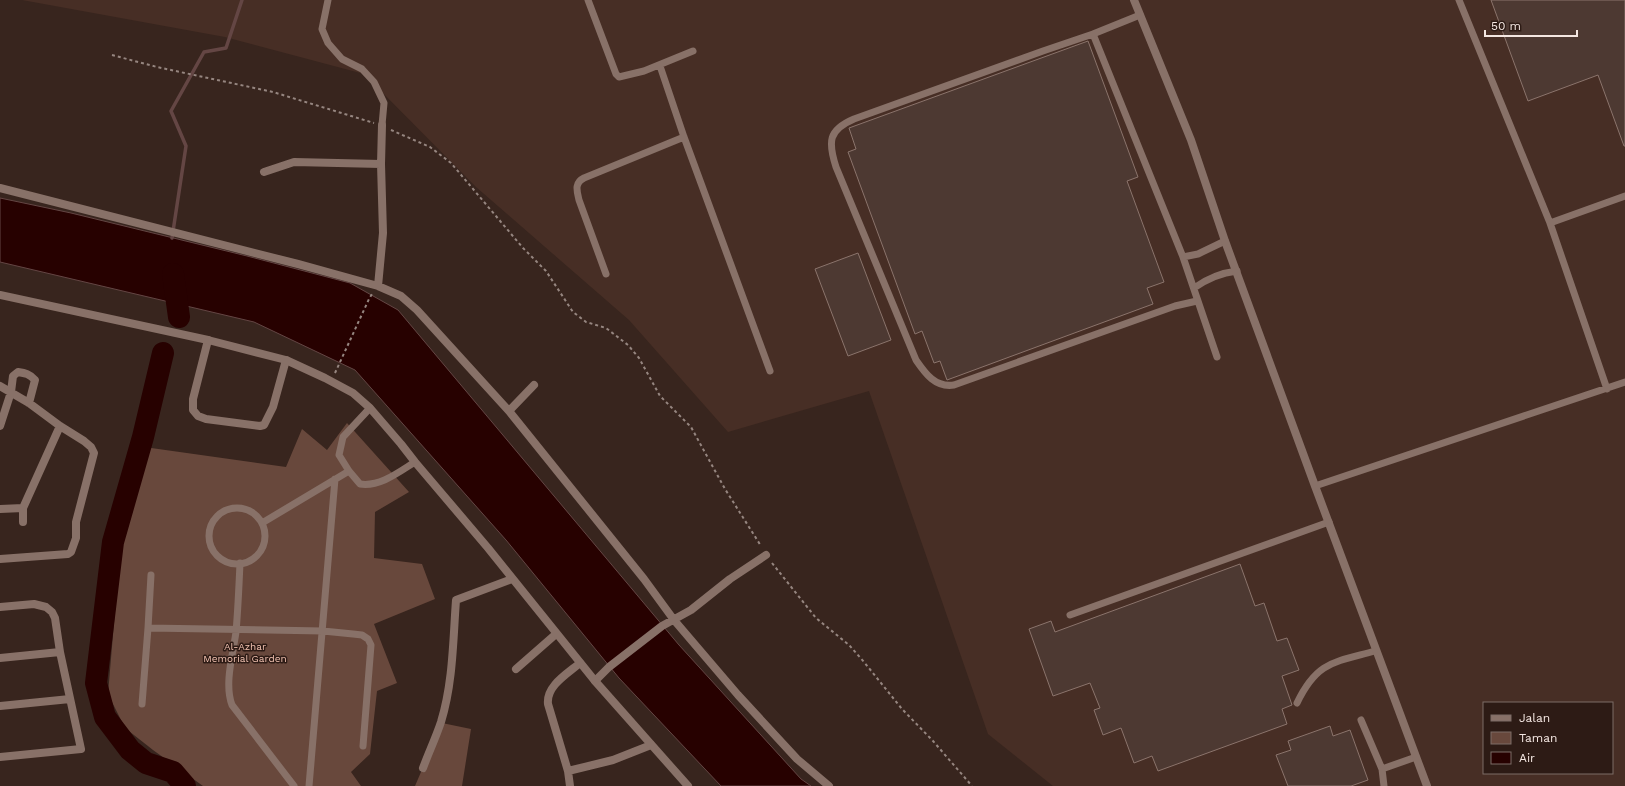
<svg xmlns="http://www.w3.org/2000/svg" width="1625" height="786" font-family="'Work Sans',sans-serif">
	<style>
		.built { fill: #472e25; fill-rule: evenodd }
		.green { fill: #68483c }
		.water { fill: #270100; stroke: #644644 }
		.lines { fill: none; stroke-linecap: round; stroke-linejoin: round }
		.stream { stroke: #644644; stroke-width: 3.5 }
		.river { stroke: #270100; stroke-width: 22 }
		.building { fill: #4d3932; stroke: #8b746c }
		.path { stroke: #968680; stroke-width: 2; stroke-dasharray: 3 3; stroke-linecap: butt }
		.service { stroke: #887168; stroke-width: 7 }
		.minor { stroke: #887168; stroke-width: 8 }
		.tertiary { stroke: #887168; stroke-width: 8 }
		.labels { text-anchor: middle; stroke-width: 3; stroke-linejoin: round; paint-order: stroke }
		.park-label { font-size: 10px; fill: #f4c4b3; stroke: #2d1b15 }
	</style>
	<rect width="100%" height="100%" fill="#38251e"/>
	<!-- built -->
	<path class="built" d="M 22,0 L 1625,0 L 1625,786 L 1053,786 L 988,734 L 869,391 L 728,432 L 629,320 L 476,187 L 364,74 L 225,37 ZM 1484,703 L 1612,703 L 1612,773 L 1484,773 Z"/>
	<!-- green -->
	<path class="green" d="M 347,423 L 409,492 L 375,512 L 374,558 L 422,564 L 435,599 L 374,624 L 397,683 L 377,691 L 370,754 L 351,772 L 361,786 L 203,786 L 153,750 L 125,728 L 108,694 L 121,540 L 137,446 L 286,467 L 302,429 L 327,450 Z
		M 442,723 L 471,729 L 462,786 L 415,786 Z"/>
	<!-- water -->
	<path class="water" d="M 0,198 L 71,213 L 247,256 L 350,283 L 398,310 L 679,645 L 801,779 L 811,786 L 721,786 L 619,678 L 506,540 L 355,370 L 254,322 L 0,262 Z"/>
	<g class="lines">
		<!-- stream -->
		<path class="stream" d="M 172,238 L 186,146 L 171,111 L 204,52 L 226,48 L 242,0"/>
		<!-- river -->
		<path class="river" d="M 173,274 L 179,317
			M 163,353 L 143,437 L 113,542 L 96,683 L 105,717 L 130,750 L 146,763 L 173,772 L 185,786"/>
	</g>
	<!-- building -->
	<path class="building" d="M 1491,0 L 1625,0 L 1625,146 L 1624,146 L 1598,75 L 1528,101 Z
		M 1088,41 L 1138,177 L 1127,181 L 1164,282 L 1147,288 L 1153,304 L 947,380 L 940,361 L 934,363 L 922,331 L 915,334 L 848,152 L 856,149 L 849,128 Z
		M 858,253 L 891,340 L 848,356 L 815,269 Z
		M 1240,564 L 1255,606 L 1264,603 L 1277,641 L 1287,638 L 1299,670 L 1282,676 L 1292,705 L 1282,709 L 1287,724 L 1158,771 L 1152,756 L 1134,763 L 1121,728 L 1103,735 L 1094,710 L 1100,708 L 1090,683 L 1053,696 L 1029,629 L 1051,621 L 1055,632 Z
		M 1330,726 L 1333,736 L 1350,730 L 1368,780 L 1351,786 L 1288,786 L 1276,755 L 1291,750 L 1288,741 Z"/>
	<g class="lines">
		<!-- path -->
		<path class="path" d="M 112,55 L 157,67 L 273,92 L 374,123
			M 391,130 L 430,147 L 451,163 L 523,248 L 546,271 L 573,312 L 586,322 L 606,328 L 628,345 L 639,358 L 660,396 L 691,427 L 725,489 L 761,546
			M 335,373 L 369,299 L 372,294
			M 772,563 L 816,618 L 849,645 L 864,662 L 902,709 L 933,741 L 972,786"/>
		<!-- service -->
		<path class="service" d="M 328,0 L 322,29 L 328,43 L 342,59 L 362,69 L 374,82 L 384,103 L 382,125
			M 588,0 L 616,74 L 619,77 L 644,71 L 693,51
			M 1459,0 L 1550,223
			M 1093,34 L 1140,15
			M 660,66 L 684,137 L 770,371
			M 1183,257 L 1198,254 L 1225,241
			M 606,274 L 579,200 C 577,191 574,183 584,178 L 684,137
			M 1194,288 C 1208,278 1220,273 1237,271
			M 1197,301 L 1175,306 L 954,385 C 935,388 925,373 916,360 L 836,167 C 828,142 828,130 854,119 L 1043,51 L 1093,34 L 1183,257 L 1217,357
			M 1607,389 L 1550,223 L 1625,196
			M 370,408 L 343,437 L 339,455 L 349,471 L 360,484 C 380,487 399,472 415,462
			M 1315,486 L 1625,382
			M209 536a28 28 0 1 1 56 0a28 28 0 1 1-56 0Z
			M 262,523 L 349,471
			M 240,563 C 239,586 238,609 236,632 C 233,654 224,684 232,705 L 294,786
			M 1070,615 L 1329,522
			M 148,628 L 151,575
			M 1297,703 C 1317,661 1335,662 1375,651
			M 142,704 L 148,628 L 323,631 L 353,634 L 362,635 L 368,639 L 371,645 L 363,746
			M 1361,720 L 1382,769
			M 309,786 L 335,479
			M 1384,786 L 1382,769 L 1416,757"/>
		<!-- minor -->
		<path class="minor" d="M 1134,0 L 1191,140 L 1225,241 L 1315,486 L 1427,786
			M 264,172 L 294,162 L 381,164
			M 0,188 L 298,264 L 378,286 L 401,296 L 417,310 L 509,411 L 644,579 L 674,620 L 738,695 L 797,759 L 829,786
			M 378,286 L 383,233 L 381,164 L 382,125
			M 208,340 L 193,399 L 193,410 L 198,416 L 206,419 L 260,426 L 264,425 L 273,407 L 286,360
			M 0,386 L 29,403 L 60,426 L 84,441 L 91,447 L 94,453 L 76,522 L 76,538 L 71,552 L 68,554 L 0,559
			M 509,411 L 534,385
			M 0,426 L 11,392 L 13,376 L 18,372 C 25,373 30,374 35,380 L 29,403
			M 0,509 L 23,508
			M 23,522 L 23,508 L 60,426
			M 0,607 L 34,604 L 46,607 L 52,612 L 55,618 L 60,652 L 81,749 L 0,757
			M 0,658 L 60,652
			M 580,663 C 567,674 546,686 548,704 L 568,771 L 613,760 L 651,745
			M 516,669 L 556,634
			M 595,681 L 609,667 L 662,626 L 691,610 L 730,579 L 766,555
			M 0,706 L 70,699
			M 423,768 C 429,752 436,737 441,722 C 453,683 453,641 456,600 L 512,579
			M 568,771 L 570,786"/>
		<!-- tertiary -->
		<path class="tertiary" d="M 0,295 L 208,340 L 286,360 L 325,378 L 353,393 L 370,408 L 401,444 L 415,462 L 488,548 L 595,681 L 688,786"/>
	</g>
	<g class="labels">
		<!-- park labels -->
		<g class="park-label">
			<text x="245" y="650">Al-Azhar<tspan x="245" dy="12">Memorial Garden</tspan></text>
		</g>
	</g>
	<!-- legend -->
	<rect x="1483" y="702" width="130" height="72" fill="#2d1b15" stroke="#7d6d67"/>
	<rect x="1491" y="715" width="20" height="6" fill="#887168" stroke="#7d6d67"/>
	<text x="1519" y="722" font-size="12" fill="#f4e7e2">Jalan</text>
	<rect x="1491" y="732" width="20" height="12" fill="#68483c" stroke="#7d6d67"/>
	<text x="1519" y="742" font-size="12" fill="#f4e7e2">Taman</text>
	<rect x="1491" y="752" width="20" height="12" fill="#270100" stroke="#7d6d67"/>
	<text x="1519" y="762" font-size="12" fill="#f4e7e2">Air</text>
	<!-- scale -->
	<path d="M1485 30v6h92v-6" fill="none" stroke="#f4e7e2" stroke-width="2"/>
	<text x="1491" y="30" font-size="12" fill="#f4e7e2" stroke="#2d1b15" stroke-width="3" paint-order="stroke">50 m</text>
</svg>
